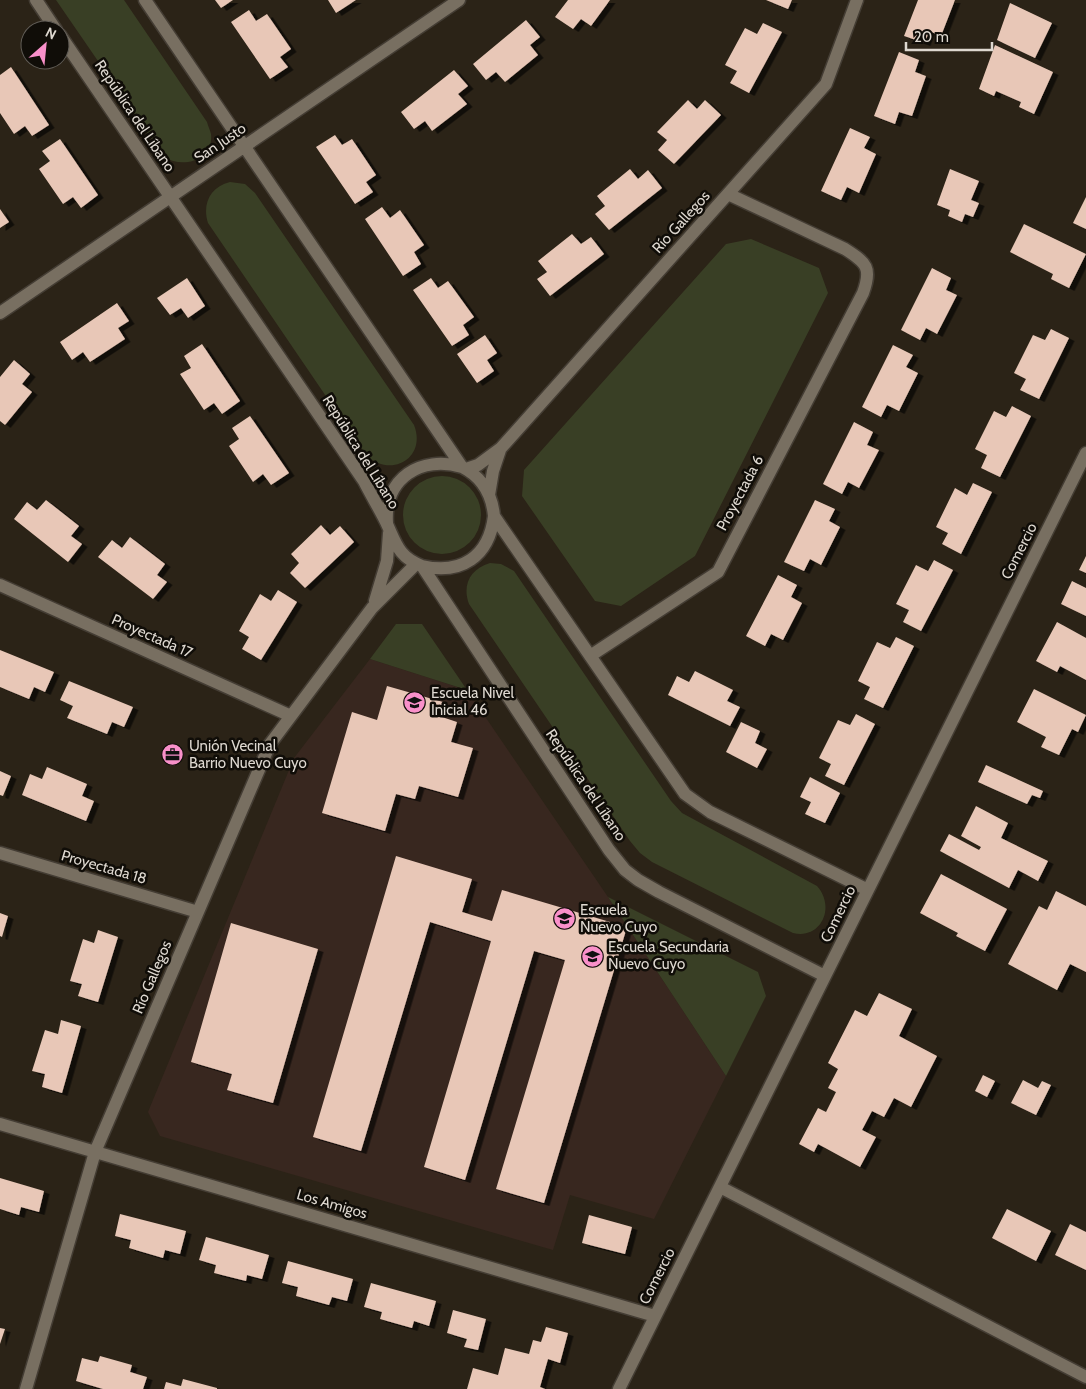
<svg xmlns="http://www.w3.org/2000/svg" width="1086" height="1389" font-family="Cabin,sans-serif">
	<style>
		.education { fill: #38271f }
		.green { fill: #393f25 }
		.building { fill: #e8c7b7; filter: url(#shadow) }
		.lines { fill: none; stroke-linecap: round; stroke-linejoin: round }
		.minor-casing { stroke: #443d34; stroke-width: 15 }
		.minor { stroke: #786f61; stroke-width: 12 }
		.labels { text-anchor: middle; stroke-width: 5; stroke-linejoin: round; paint-order: stroke }
		.street-label { font-size: 15px; fill: #ded8d0; stroke: #100d08 }
		.poi-label { font-size: 15px; fill: #ded8d0; stroke: #100d08; text-anchor: start }
	</style>
	<defs>
		<filter id="shadow"><feDropShadow dx="5.5" dy="3" stdDeviation="0" flood-color="#0009"/></filter>
	</defs>
	<rect width="100%" height="100%" fill="#2b2317"/>
	<!-- education -->
	<path class="education" d="M 370,659 L 467,690 L 608,897 L 726,1076 L 654,1219 L 570,1195 L 553,1250 L 160,1136 L 148,1112 L 294,758 Z"/>
	<!-- green -->
	<path class="green" d="M 56,0 L 124,0 L 207,122 C 208,126 210,130 211,134 C 214,160 183,169 164,157 Z
		M 230,182 L 245,184 L 255,193 L 414,425 C 427,458 391,479 366,455 L 208,223 C 202,204 210,187 230,182 Z
		M 751,239 L 819,268 L 828,293 L 695,556 L 621,606 L 595,601 L 522,496 L 524,470 L 726,244 Z
		M403 515a39 39 0 1 1 78 0a39 39 0 1 1-78 0Z
		M 490,563 L 501,564 L 514,571 L 671,801 L 682,813 L 817,886 C 836,907 821,940 793,933 L 652,862 L 640,853 L 630,841 L 469,604 C 462,585 470,569 490,563 Z
		M 396,624 L 422,624 L 467,690 L 370,659 Z
		M 608,897 L 758,972 L 766,996 L 726,1076 Z"/>
	<!-- building -->
	<path class="building" d="M 215,0 L 233,0 L 221,8 Z
		M 328,0 L 356,0 L 336,13 Z
		M 568,0 L 610,0 L 591,26 L 581,19 L 573,29 L 555,17 Z
		M 766,0 L 792,0 L 788,9 Z
		M 918,0 L 955,0 L 941,36 L 929,31 L 925,43 L 904,36 Z
		M 1010,3 L 1052,23 L 1035,58 L 997,40 Z
		M 249,10 L 256,21 L 267,14 L 291,49 L 280,57 L 288,67 L 270,79 L 231,22 Z
		M 526,20 L 540,37 L 530,45 L 538,55 L 505,82 L 496,72 L 486,80 L 473,64 Z
		M 763,23 L 782,32 L 749,93 L 730,83 L 737,71 L 725,65 L 745,28 L 757,34 Z
		M 995,45 L 1053,72 L 1034,114 L 1019,107 L 1021,102 L 996,91 L 994,96 L 979,89 Z
		M 899,52 L 919,60 L 915,72 L 926,76 L 912,116 L 899,112 L 895,124 L 874,116 Z
		M 11,67 L 49,125 L 32,136 L 25,126 L 14,134 L 0,113 L 0,75 Z
		M 454,70 L 468,86 L 458,94 L 467,104 L 432,131 L 425,121 L 414,129 L 401,112 Z
		M 688,100 L 697,109 L 705,100 L 721,115 L 674,164 L 658,150 L 667,140 L 657,132 Z
		M 850,128 L 870,137 L 864,148 L 876,154 L 859,193 L 847,187 L 841,200 L 821,191 Z
		M 335,135 L 342,145 L 352,139 L 376,175 L 366,182 L 373,192 L 355,204 L 316,147 Z
		M 60,139 L 98,195 L 81,208 L 73,197 L 63,204 L 39,169 L 50,161 L 42,151 Z
		M 630,169 L 638,179 L 648,170 L 662,188 L 609,230 L 595,214 L 605,206 L 597,196 Z
		M 950,169 L 979,181 L 971,200 L 979,203 L 973,217 L 965,214 L 962,222 L 948,216 L 950,210 L 937,205 Z
		M 1086,197 L 1086,229 L 1073,223 Z
		M 382,207 L 390,218 L 400,210 L 424,245 L 414,252 L 421,264 L 403,276 L 365,219 Z
		M 0,209 L 9,222 L 0,228 Z
		M 1024,224 L 1086,254 L 1069,288 L 1051,279 L 1053,274 L 1010,252 Z
		M 572,234 L 581,244 L 591,237 L 604,254 L 550,296 L 537,279 L 547,272 L 538,261 Z
		M 932,268 L 951,278 L 946,290 L 957,295 L 937,334 L 926,328 L 920,340 L 901,330 Z
		M 187,278 L 205,306 L 188,318 L 181,308 L 170,315 L 157,298 Z
		M 431,278 L 438,288 L 448,281 L 474,317 L 463,325 L 469,335 L 452,346 L 413,290 Z
		M 117,303 L 129,321 L 118,328 L 125,339 L 90,362 L 83,352 L 72,360 L 60,342 Z
		M 1051,329 L 1069,338 L 1039,399 L 1020,390 L 1026,379 L 1014,373 L 1033,335 L 1045,340 Z
		M 485,335 L 497,353 L 487,360 L 494,371 L 477,383 L 457,354 Z
		M 202,344 L 240,401 L 222,414 L 214,403 L 204,410 L 180,374 L 191,368 L 184,356 Z
		M 893,345 L 913,355 L 906,367 L 918,373 L 899,411 L 887,405 L 881,417 L 862,407 Z
		M 14,360 L 30,374 L 22,384 L 32,392 L 5,425 L 0,421 L 0,377 Z
		M 1012,406 L 1031,416 L 1000,477 L 981,468 L 987,455 L 975,449 L 994,411 L 1006,417 Z
		M 250,416 L 289,473 L 271,485 L 263,474 L 253,482 L 229,446 L 239,439 L 232,428 Z
		M 854,422 L 873,432 L 867,445 L 879,450 L 859,488 L 848,482 L 842,494 L 823,484 Z
		M 973,483 L 992,492 L 961,554 L 942,544 L 948,533 L 936,527 L 955,488 L 967,495 Z
		M 46,500 L 79,526 L 71,536 L 82,544 L 68,562 L 14,519 L 27,502 L 37,510 Z
		M 815,500 L 835,509 L 829,521 L 840,527 L 821,565 L 810,559 L 804,571 L 784,562 Z
		M 321,525 L 330,535 L 340,526 L 354,542 L 305,588 L 290,573 L 299,563 L 291,554 Z
		M 130,537 L 165,564 L 157,575 L 167,582 L 153,599 L 98,557 L 112,540 L 122,548 Z
		M 1086,556 L 1086,573 L 1079,570 Z
		M 934,560 L 953,570 L 921,631 L 903,622 L 909,610 L 896,604 L 916,565 L 928,571 Z
		M 778,575 L 797,585 L 791,597 L 802,603 L 783,640 L 771,634 L 765,646 L 746,636 Z
		M 1072,581 L 1086,588 L 1086,616 L 1061,604 Z
		M 278,590 L 297,602 L 261,660 L 242,649 L 249,637 L 239,631 L 260,594 L 271,601 Z
		M 1057,622 L 1086,638 L 1086,680 L 1060,666 L 1057,672 L 1036,661 Z
		M 896,637 L 914,646 L 883,708 L 864,699 L 870,687 L 858,681 L 877,642 L 890,648 Z
		M 0,650 L 54,672 L 45,692 L 34,687 L 29,699 L 0,687 Z
		M 695,671 L 733,690 L 727,701 L 740,707 L 730,726 L 668,695 L 677,676 L 689,682 Z
		M 69,681 L 133,707 L 124,727 L 112,722 L 107,734 L 67,718 L 73,706 L 60,700 Z
		M 387,686 L 443,702 L 439,716 L 457,722 L 451,742 L 473,748 L 458,797 L 419,786 L 415,799 L 396,794 L 385,831 L 322,813 L 352,712 L 377,720 Z
		M 1034,689 L 1086,715 L 1078,732 L 1072,729 L 1059,755 L 1041,747 L 1046,737 L 1017,722 Z
		M 856,714 L 875,724 L 844,785 L 825,776 L 831,764 L 819,758 L 838,720 L 850,725 Z
		M 741,722 L 760,731 L 755,743 L 767,749 L 757,768 L 726,752 Z
		M 986,765 L 1043,791 L 1040,798 L 1032,795 L 1027,804 L 978,782 Z
		M 47,767 L 87,784 L 82,796 L 94,801 L 86,821 L 22,795 L 30,774 L 42,779 Z
		M 0,771 L 11,776 L 3,796 L 0,795 Z
		M 810,777 L 840,793 L 825,823 L 805,814 L 811,802 L 800,797 Z
		M 976,806 L 1008,823 L 1001,838 L 1048,861 L 1038,881 L 1018,870 L 1009,888 L 940,851 L 949,834 L 979,850 L 981,847 L 961,836 Z
		M 396,856 L 472,879 L 462,912 L 492,921 L 502,890 L 627,927 L 544,1203 L 496,1189 L 565,960 L 534,951 L 465,1180 L 424,1167 L 491,941 L 430,922 L 361,1151 L 313,1137 Z
		M 941,874 L 1007,909 L 985,951 L 956,936 L 958,933 L 920,913 Z
		M 1056,891 L 1086,906 L 1086,972 L 1070,964 L 1057,990 L 1008,964 L 1039,906 L 1047,910 Z
		M 0,913 L 8,916 L 2,937 L 0,936 Z
		M 231,923 L 318,949 L 273,1103 L 227,1090 L 232,1074 L 191,1062 Z
		M 98,930 L 118,937 L 98,1002 L 78,996 L 82,984 L 70,981 L 83,939 L 94,943 Z
		M 879,993 L 912,1009 L 899,1036 L 937,1056 L 911,1107 L 894,1098 L 884,1117 L 872,1111 L 862,1130 L 876,1137 L 860,1167 L 818,1144 L 814,1152 L 799,1144 L 818,1108 L 826,1112 L 836,1092 L 828,1088 L 838,1069 L 828,1063 L 855,1010 L 867,1016 Z
		M 61,1020 L 81,1026 L 62,1093 L 42,1087 L 45,1074 L 32,1071 L 45,1030 L 58,1034 Z
		M 983,1075 L 995,1081 L 987,1097 L 975,1091 Z
		M 1023,1080 L 1038,1088 L 1042,1081 L 1051,1085 L 1036,1115 L 1011,1103 Z
		M 0,1178 L 44,1191 L 39,1212 L 21,1207 L 19,1215 L 0,1209 Z
		M 1007,1209 L 1051,1231 L 1036,1261 L 992,1238 Z
		M 120,1214 L 186,1231 L 180,1254 L 165,1250 L 163,1258 L 129,1248 L 131,1240 L 115,1236 Z
		M 589,1215 L 632,1227 L 625,1254 L 582,1243 Z
		M 1070,1224 L 1086,1232 L 1086,1270 L 1055,1255 Z
		M 206,1237 L 269,1255 L 262,1279 L 247,1275 L 246,1281 L 214,1273 L 216,1265 L 199,1260 Z
		M 288,1261 L 353,1279 L 347,1301 L 332,1297 L 329,1305 L 296,1296 L 298,1287 L 282,1283 Z
		M 371,1283 L 436,1301 L 429,1326 L 414,1321 L 412,1328 L 380,1319 L 382,1312 L 364,1307 Z
		M 453,1310 L 486,1319 L 478,1350 L 464,1347 L 467,1339 L 447,1333 Z
		M 546,1327 L 568,1333 L 560,1363 L 548,1359 L 540,1387 L 545,1389 L 467,1389 L 473,1368 L 498,1375 L 505,1348 L 529,1354 L 533,1340 L 541,1342 Z
		M 0,1328 L 5,1329 L 0,1344 Z
		M 100,1356 L 132,1365 L 130,1372 L 147,1377 L 143,1389 L 103,1389 L 76,1381 L 82,1358 L 98,1362 Z
		M 183,1379 L 217,1388 L 217,1389 L 164,1389 L 166,1382 L 181,1386 Z"/>
	<g class="lines">
		<defs>
			<path id="minor" d="M 36,0 L 56,30
				M 145,0 L 462,467 C 482,477 492,495 494,516 L 685,794 L 710,812 L 868,890
				M 60,35 L 364,481 C 371,495 379,508 386,522 C 396,543 398,557 422,566 L 609,850 L 625,870 L 638,880 L 659,892 L 825,976
				M 0,313 L 459,0
				M 466,469 L 478,465 L 501,448 L 826,84 L 857,0
				M 489,495 L 493,471 L 500,450
				M 387,523 C 384,478 421,455 462,467
				M 422,566 C 461,575 489,557 494,516
				M 0,585 L 291,716
				M 375,601 L 387,561 L 389,533
				M 590,656 L 718,572 L 863,293 C 872,268 867,263 845,249 L 728,194
				M 0,853 L 198,912
				M 0,1124 L 655,1316
				M 720,1187 L 1086,1377
				M 26,1389 L 95,1152 L 270,744 L 372,608 L 416,564
				M 619,1389 L 1086,453"/>
		</defs>
		<!-- minor casing -->
		<use href="#minor" class="minor-casing"/>
		<!-- minor -->
		<use href="#minor" class="minor"/>
	</g>
	<!-- icons -->
	<defs>
		<symbol id="school-disc" viewBox="-11 -11 22 22"><circle r="9.5" fill="#f990ca" stroke="#100d08"/><path d="M0-5L7-2L0 1L-7-2ZM-4 1L0 2.5L4 1V4Q0 6-4 4Z" fill="#111"/></symbol>
		<symbol id="office-disc" viewBox="-11 -11 22 22"><circle r="9.5" fill="#f990ca" stroke="#100d08"/><path d="M-6-3h4V-5.5h4V-3h4V5H-6ZM-1-4.5V-3h2v-1.5ZM-6 0V1H6V0Z" fill="#111"/></symbol>
	</defs>
	<g fill-rule="evenodd">
		<use href="#school-disc" x="402" y="690" width="25" height="25"/>
		<use href="#office-disc" x="160" y="742" width="25" height="25"/>
		<use href="#school-disc" x="552" y="906" width="25" height="25"/>
		<use href="#school-disc" x="580" y="944" width="25" height="25"/>
	</g>
	<g class="labels">
		<!-- street labels -->
		<g class="street-label">
			<text transform="translate(135 116) rotate(56)" y="5">República del Líbano</text>
			<text transform="translate(220 143) rotate(-34)" y="5">San Justo</text>
			<text transform="translate(681 222) rotate(-48)" y="5">Río Gallegos</text>
			<text transform="translate(361 452) rotate(58)" y="5">República del Líbano</text>
			<text transform="translate(740 493) rotate(-62)" y="5">Proyectada 6</text>
			<text transform="translate(1019 551) rotate(-63)" y="5">Comercio</text>
			<text transform="translate(152 636) rotate(24)" y="5">Proyectada 17</text>
			<text transform="translate(586 785) rotate(56)" y="5">República del Líbano</text>
			<text transform="translate(104 867) rotate(16)" y="5">Proyectada 18</text>
			<text transform="translate(838 914) rotate(-64)" y="5">Comercio</text>
			<text transform="translate(152 977) rotate(-67)" y="5">Río Gallegos</text>
			<text transform="translate(332 1204) rotate(16)" y="5">Los Amigos</text>
			<text transform="translate(657 1276) rotate(-63)" y="5">Comercio</text>
		</g>
		<!-- poi labels -->
		<g class="poi-label">
			<text x="431" y="698">Escuela Nivel<tspan x="431" dy="17">Inicial 46</tspan></text>
			<text x="189" y="751">Unión Vecinal<tspan x="189" dy="17">Barrio Nuevo Cuyo</tspan></text>
			<text x="580" y="915">Escuela<tspan x="580" dy="17">Nuevo Cuyo</tspan></text>
			<text x="608" y="952">Escuela Secundaria<tspan x="608" dy="17">Nuevo Cuyo</tspan></text>
		</g>
	</g>
	<!-- north arrow -->
	<g transform="translate(45 45) rotate(27)"><circle r="24" fill="#100d08" stroke="#625e58"/>
	<path d="M0-4L9 19L0 12L-9 19Z" fill="#f990ca"/>
	<text y="-8" font-size="14" font-weight="bold" text-anchor="middle" fill="#ded8d0">N</text>
	</g>
	<!-- scale -->
	<path d="M906 42v8h86v-8" fill="none" stroke="#ded8d0" stroke-width="2.5"/>
	<text x="914" y="42" font-size="15" fill="#ded8d0" stroke="#100d08" stroke-width="4" paint-order="stroke">20 m</text>
</svg>
